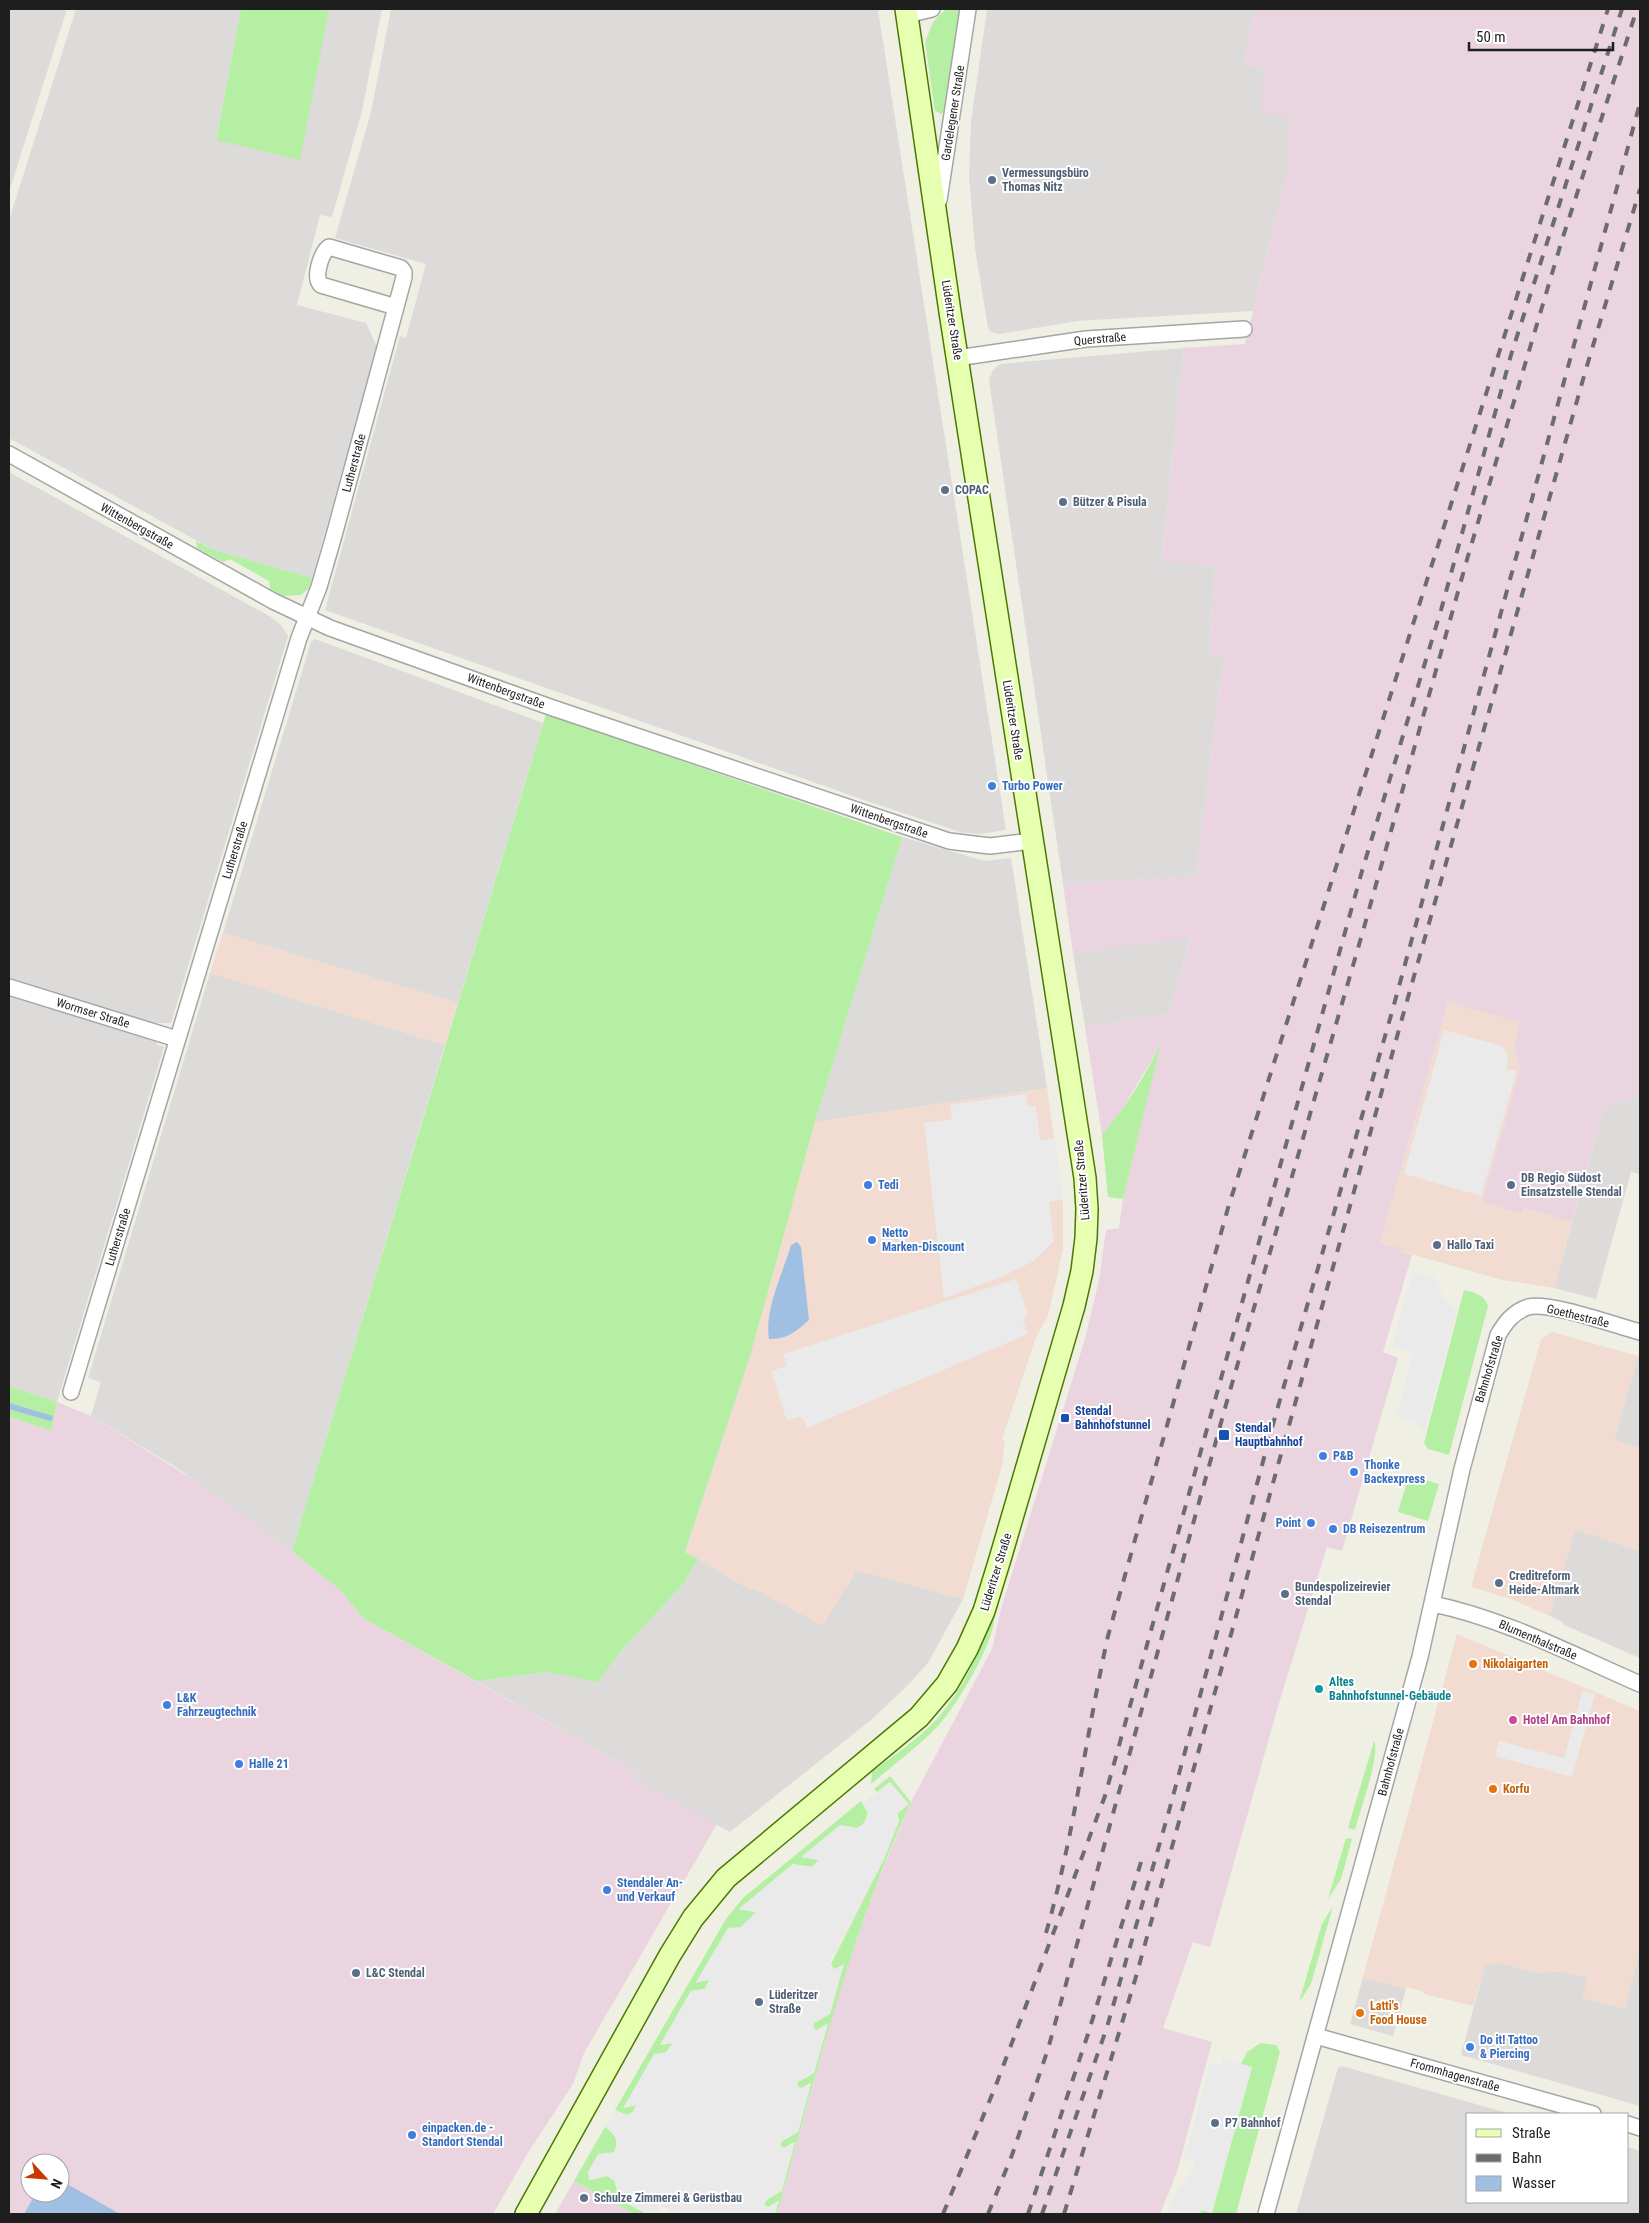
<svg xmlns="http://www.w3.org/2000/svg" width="1649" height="2223" font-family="'Roboto Condensed',sans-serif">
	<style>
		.residential { fill: #dcdbda }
		.commercial { fill: #f2dbd0 }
		.industrial { fill: #ead4e0; fill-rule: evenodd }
		.grass { fill: #b4efa3 }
		.parking { fill: #eaeaea }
		.water { fill: #9fc0e2 }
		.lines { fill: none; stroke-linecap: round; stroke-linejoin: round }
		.stream { stroke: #9fc0e2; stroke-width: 5.5 }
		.street-casing { stroke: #a5a5a5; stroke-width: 18 }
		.secondary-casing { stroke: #4b7900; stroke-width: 24 }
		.street { stroke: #fff; stroke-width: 15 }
		.secondary { stroke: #e6ffb1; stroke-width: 21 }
		.rail { stroke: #6c6c6c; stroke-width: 4; stroke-dasharray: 10 10; stroke-linecap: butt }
		.service-dot { fill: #5c6f8a; stroke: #fff; stroke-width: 2 }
		.shop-dot { fill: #3f7fe0; stroke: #fff; stroke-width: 2 }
		.transit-dot { fill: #1a4fb4; stroke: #fff; stroke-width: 2 }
		.food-dot { fill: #e8710a; stroke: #fff; stroke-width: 2 }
		.culture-dot { fill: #0f9aa8; stroke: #fff; stroke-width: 2 }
		.hotel-dot { fill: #d1479c; stroke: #fff; stroke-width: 2 }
		.labels { text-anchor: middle; stroke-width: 4; stroke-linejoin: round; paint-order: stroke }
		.street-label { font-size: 12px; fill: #1e1e1e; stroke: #fff }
		.service-label { font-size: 12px; font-weight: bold; fill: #4e5e75; stroke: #fff; text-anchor: start }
		.shop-label { font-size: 12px; font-weight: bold; fill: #366cbe; stroke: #fff; text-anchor: start }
		.transit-label { font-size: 12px; font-weight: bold; fill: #164399; stroke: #fff; text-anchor: start }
		.food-label { font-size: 12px; font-weight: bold; fill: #c56008; stroke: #fff; text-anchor: start }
		.culture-label { font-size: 12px; font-weight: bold; fill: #0d838f; stroke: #fff; text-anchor: start }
		.hotel-label { font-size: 12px; font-weight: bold; fill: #b23c85; stroke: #fff; text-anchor: start }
	</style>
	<rect width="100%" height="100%" fill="#f0efe3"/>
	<!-- residential -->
	<path class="residential" d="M 9,9 L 67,9 L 9,192 Z
		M 76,9 L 241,9 L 216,139 L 299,159 L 329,9 L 382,9 L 362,111 L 332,217 L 320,215 L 297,305 L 366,323 L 377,347 L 312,578 L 214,550 L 9,438 L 9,220 Z
		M 391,9 L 878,9 L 1006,830 L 980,834 L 963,833 L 864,800 L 325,610 L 400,336 L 406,338 L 426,264 L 335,238 L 371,112 Z
		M 987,9 L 1255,9 L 1244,65 L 1264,68 L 1289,117 L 1289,165 L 1253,311 L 1077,321 L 999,334 L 991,332 L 988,328 L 975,248 L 969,177 L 971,122 Z
		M 1184,348 L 1162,560 L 1215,566 L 1210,654 L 1224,655 L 1196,876 L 1063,884 L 989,380 L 993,370 L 1000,364 Z
		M 9,472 L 271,617 L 281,625 L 288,636 L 171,1023 L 152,1023 L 9,979 Z
		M 315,639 L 543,723 L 458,1003 L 223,933 L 311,642 Z
		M 902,837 L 985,861 L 1011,858 L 1047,1088 L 815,1122 Z
		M 1191,937 L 1169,1014 L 1085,1027 L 1073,953 Z
		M 210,973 L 445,1045 L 292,1551 L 177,1468 L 91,1416 L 101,1382 L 88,1378 Z
		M 9,996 L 157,1042 L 156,1044 L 164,1047 L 57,1402 L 9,1386 Z
		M 1640,1095 L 1640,1174 L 1631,1172 L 1596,1299 L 1554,1288 L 1604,1108 Z
		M 1638,1356 L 1640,1357 L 1640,1448 L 1614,1440 Z
		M 1575,1529 L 1640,1551 L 1640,1658 L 1562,1624 L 1563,1622 L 1550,1616 Z
		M 698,1559 L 751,1590 L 753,1588 L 848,1585 L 856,1570 L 963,1599 L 928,1663 L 906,1687 L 871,1720 L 730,1832 L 634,1780 L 638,1773 L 476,1681 L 547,1672 L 598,1681 L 620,1652 L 684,1583 Z
		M 1640,1949 L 1640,2106 L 1461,2055 L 1485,1965 L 1497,1962 L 1538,1973 L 1560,1971 L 1588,1978 L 1624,2009 Z
		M 1363,1977 L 1406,1989 L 1393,2036 L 1350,2024 Z
		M 1342,2066 L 1511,2114 L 1468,2114 L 1468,2202 L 1628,2202 L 1628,2147 L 1640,2151 L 1640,2214 L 1296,2214 L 1338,2068 Z"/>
	<!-- commercial -->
	<path class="commercial" d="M 223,933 L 458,1003 L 445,1045 L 210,973 Z
		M 1448,1002 L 1519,1021 L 1514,1048 L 1520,1070 L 1482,1202 L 1522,1214 L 1524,1208 L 1572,1222 L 1554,1288 L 1503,1280 L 1400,1251 L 1400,1248 L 1380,1243 Z
		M 1047,1088 L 1063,1200 L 1063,1250 L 1048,1316 L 1036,1337 L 1002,1439 L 1005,1441 L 1002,1466 L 963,1599 L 856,1570 L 823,1626 L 753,1588 L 751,1590 L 685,1552 L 751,1353 L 815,1122 Z
		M 1552,1332 L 1638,1356 L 1614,1439 L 1640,1448 L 1640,1551 L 1575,1529 L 1550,1616 L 1511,1599 L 1471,1587 L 1541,1339 Z
		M 1457,1634 L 1640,1711 L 1640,1949 L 1625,2009 L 1582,1998 L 1588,1978 L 1560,1971 L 1538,1973 L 1497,1962 L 1485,1965 L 1473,2006 L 1424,1994 L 1424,1992 L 1407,1987 L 1406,1989 L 1363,1977 Z"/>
	<!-- industrial -->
	<path class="industrial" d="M 1255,9 L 1640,9 L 1640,1095 L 1604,1108 L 1572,1222 L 1524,1208 L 1522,1214 L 1482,1202 L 1520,1070 L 1514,1048 L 1519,1022 L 1448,1002 L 1380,1243 L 1401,1248 L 1400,1251 L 1412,1255 L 1383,1352 L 1398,1358 L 1342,1551 L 1327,1547 L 1279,1703 L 1210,1947 L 1193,1942 L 1163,2028 L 1212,2042 L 1177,2172 L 1160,2214 L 777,2214 L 838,1995 L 874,1890 L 911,1802 L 992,1649 L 1001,1609 L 1085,1339 L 1099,1280 L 1106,1230 L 1119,1228 L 1123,1199 L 1160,1046 L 1118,1116 L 1102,1135 L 1085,1027 L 1169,1014 L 1191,938 L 1073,953 L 1063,884 L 1196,876 L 1224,655 L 1210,654 L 1215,566 L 1162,561 L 1184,348 L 1245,344 L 1289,165 L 1289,117 L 1261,113 L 1264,68 L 1244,65 Z
		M 57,1402 L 91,1416 L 197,1482 L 292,1551 L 341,1591 L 363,1618 L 638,1773 L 634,1780 L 717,1824 L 584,2053 L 573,2084 L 529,2151 L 493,2214 L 9,2214 L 9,1417 L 51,1431 ZM 30,2163 L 60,2163 L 60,2193 L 30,2193 Z
		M 574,2181 L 634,2214 L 555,2214 Z"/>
	<!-- grass -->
	<path class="grass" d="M 241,9 L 329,9 L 300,160 L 216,140 Z
		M 946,9 L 961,9 L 945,112 L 941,114 L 935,111 L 925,42 L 933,22 Z
		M 196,541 L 214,550 L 312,578 L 308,589 L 301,595 L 283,596 L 270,589 L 269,581 L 230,559 L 223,562 L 197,548 Z
		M 546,714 L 902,837 L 815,1122 L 751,1353 L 685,1552 L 698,1559 L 684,1583 L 620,1652 L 598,1682 L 547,1672 L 476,1681 L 363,1618 L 341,1591 L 292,1551 Z
		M 1161,1043 L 1123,1199 L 1108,1197 L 1102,1135 C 1126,1107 1145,1076 1161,1043 Z
		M 1464,1290 C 1475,1293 1484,1294 1488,1306 L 1449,1455 L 1428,1449 L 1424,1443 Z
		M 9,1386 L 57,1402 L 51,1431 L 9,1417 Z
		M 1409,1475 L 1439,1484 L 1428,1521 L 1398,1512 Z
		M 994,1614 C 998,1637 956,1707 938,1726 C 918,1747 893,1765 871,1784 L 872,1772 C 893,1756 917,1740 935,1721 C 962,1692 980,1651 994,1614 Z
		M 1374,1741 C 1381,1753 1359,1814 1355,1830 L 1348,1828 Z
		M 890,1776 L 911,1802 C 850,1934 816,2075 777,2214 L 775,2214 L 778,2201 L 768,2207 L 764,2205 L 794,2142 L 784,2148 L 780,2146 L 782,2141 L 798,2132 L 811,2083 L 801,2088 L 797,2086 L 798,2082 L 814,2073 L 827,2024 L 816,2030 L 813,2027 L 814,2023 L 830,2014 L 843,1965 L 834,1970 L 831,1964 L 884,1859 L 899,1821 L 890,1782 L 877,1792 L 874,1789 Z
		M 861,1801 L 868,1813 L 864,1824 L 802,1857 L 819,1860 L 812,1867 L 793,1864 L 739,1909 L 757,1912 L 741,1927 L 696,1982 L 710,1980 L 705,1989 L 691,1991 L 660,2045 L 673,2043 L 624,2108 L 637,2105 L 633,2112 L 627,2115 L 615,2110 L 726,1919 L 743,1898 Z
		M 1346,1838 L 1352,1839 L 1341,1879 L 1328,1899 Z
		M 1333,1906 L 1311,1984 L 1299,2002 L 1322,1924 Z
		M 1261,2043 L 1276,2045 L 1280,2052 L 1236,2214 L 1200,2214 L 1201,2210 L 1212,2213 L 1252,2067 L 1241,2064 L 1247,2052 Z
		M 605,2127 C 632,2145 604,2163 590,2180 L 607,2176 L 614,2180 L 620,2200 L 647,2214 L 634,2214 L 574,2181 Z"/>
	<!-- parking -->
	<path class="parking" d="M 1444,1030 L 1502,1046 L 1508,1053 L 1507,1069 L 1517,1071 L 1481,1196 L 1404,1174 Z
		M 1026,1094 L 1028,1107 L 1036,1106 L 1040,1140 L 1055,1138 L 1063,1200 L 1049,1202 L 1054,1241 L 1034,1261 L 999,1278 L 944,1298 L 924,1123 L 952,1119 L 950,1105 Z
		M 1413,1271 L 1434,1277 L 1446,1301 L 1457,1311 L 1425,1430 L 1413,1421 L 1396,1416 L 1413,1353 L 1392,1346 Z
		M 1016,1279 L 1028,1315 L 1023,1321 L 1028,1334 L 807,1428 L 803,1418 L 798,1417 L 787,1421 L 771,1371 L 787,1366 L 783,1354 Z
		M 1583,1690 L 1595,1694 L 1572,1777 L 1495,1756 L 1499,1741 L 1564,1758 Z
		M 890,1782 L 909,1804 L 896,1815 L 899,1821 L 884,1859 L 833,1957 L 830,1966 L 832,1968 L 834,1969 L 844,1964 L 830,2014 L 814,2023 L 813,2027 L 816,2030 L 828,2024 L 814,2073 L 798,2082 L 797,2086 L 801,2088 L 811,2083 L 798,2132 L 782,2141 L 780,2145 L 784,2148 L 795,2142 L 782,2191 L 765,2201 L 764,2205 L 768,2207 L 779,2201 L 775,2214 L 669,2214 L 668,2209 L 659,2205 L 661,2214 L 647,2214 L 620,2200 L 614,2180 L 607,2176 L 589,2180 L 588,2172 L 598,2154 L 614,2152 L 618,2144 L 615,2135 L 605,2127 L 615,2110 L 627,2115 L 633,2112 L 636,2105 L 623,2108 L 654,2054 L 668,2052 L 673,2043 L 660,2045 L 691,1991 L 705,1989 L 709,1980 L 696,1982 L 728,1928 L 741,1927 L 756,1912 L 739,1909 L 793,1864 L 812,1867 L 819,1860 L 801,1857 L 840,1825 L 859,1828 L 867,1819 L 868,1813 L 863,1803 Z
		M 1222,2059 L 1252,2067 L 1212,2213 L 1201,2210 L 1200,2214 L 1166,2214 L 1179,2187 L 1193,2170 L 1195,2163 L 1184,2159 L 1210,2063 L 1222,2066 Z"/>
	<!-- water -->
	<path class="water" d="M 797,1242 L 801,1247 L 809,1320 C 796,1332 787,1339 769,1339 C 764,1310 783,1273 791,1245 Z
		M 60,2180 L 120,2214 L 24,2214 L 36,2193 L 60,2193 Z"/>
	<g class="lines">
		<!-- stream -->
		<path class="stream" d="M 9,1406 L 50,1418"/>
		<defs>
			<path id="street" d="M 907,15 L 932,9
				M 939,200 L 968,9
				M 329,247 L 401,268 L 404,272 L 404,277 L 396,307 L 321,285 C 313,278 321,253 329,247 Z
				M 957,358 L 1086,339 L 1244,329
				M 9,454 L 273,601 L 330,628 L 550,707 L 949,841 L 990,846 L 1032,841
				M 9,987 L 177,1039
				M 71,1392 L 299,638 L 319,587 L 333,539 L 396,307
				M 1433,1604 C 1505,1619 1573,1655 1640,1684
				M 1316,2036 L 1593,2114
				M 1628,2124 L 1640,2128
				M 1266,2214 L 1420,1657 L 1462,1469 L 1498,1335 C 1505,1323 1513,1312 1528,1307 C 1548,1301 1617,1326 1640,1332"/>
			<path id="secondary" d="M 526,2214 L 670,1955 L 693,1918 L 726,1878 L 919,1717 L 947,1684 L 967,1649 L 984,1611 L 1000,1559 L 1074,1306 L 1082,1271 L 1086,1238 L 1087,1209 L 1085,1178 L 950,312 L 906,9"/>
		</defs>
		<!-- street casing -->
		<use href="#street" class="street-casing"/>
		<!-- secondary casing -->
		<use href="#secondary" class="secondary-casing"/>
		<!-- street -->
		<use href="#street" class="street"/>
		<!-- secondary -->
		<use href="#secondary" class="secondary"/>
		<!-- rail -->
		<path class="rail" d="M 1046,1933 C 1074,1836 1086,1735 1108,1636 L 1228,1208 L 1608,9
			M 943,2214 L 996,2085 L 1105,1796 L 1362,871 L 1441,610 L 1511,355 L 1622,9
			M 988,2214 L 1012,2155 L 1048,2049 L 1227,1401 L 1363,931 L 1468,556 L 1562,240 L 1637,9
			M 1028,2214 L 1088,2034 L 1141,1862
			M 1042,2214 L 1107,2027 L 1169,1811 L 1275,1417 L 1392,1012 L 1640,103
			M 1064,2214 L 1135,1980 L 1403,1015 L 1586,369 L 1640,189"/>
	</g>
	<!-- markers -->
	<g class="service-dot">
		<circle cx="992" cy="180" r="5"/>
		<circle cx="945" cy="490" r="5"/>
		<circle cx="1063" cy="502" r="5"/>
		<circle cx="1511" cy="1185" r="5"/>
		<circle cx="1437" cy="1245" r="5"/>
		<circle cx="1499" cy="1583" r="5"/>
		<circle cx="1285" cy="1594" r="5"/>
		<circle cx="356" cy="1973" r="5"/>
		<circle cx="759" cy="2002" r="5"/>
		<circle cx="1215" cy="2123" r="5"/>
		<circle cx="584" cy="2198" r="5"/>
	</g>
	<g class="shop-dot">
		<circle cx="992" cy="786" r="5"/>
		<circle cx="868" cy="1185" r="5"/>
		<circle cx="872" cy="1240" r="5"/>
		<circle cx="1323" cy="1456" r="5"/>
		<circle cx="1354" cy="1472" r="5"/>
		<circle cx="1311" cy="1523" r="5"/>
		<circle cx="1333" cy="1529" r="5"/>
		<circle cx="167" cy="1705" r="5"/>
		<circle cx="239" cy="1764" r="5"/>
		<circle cx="607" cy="1890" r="5"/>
		<circle cx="1470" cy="2047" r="5"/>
		<circle cx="412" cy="2135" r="5"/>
	</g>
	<g class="transit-dot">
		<rect x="1060" y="1413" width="10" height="10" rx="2.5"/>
		<rect x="1218" y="1429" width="12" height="12" rx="2.5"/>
	</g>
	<g class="food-dot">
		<circle cx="1473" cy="1664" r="5"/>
		<circle cx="1493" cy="1789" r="5"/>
		<circle cx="1360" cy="2013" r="5"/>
	</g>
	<circle class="culture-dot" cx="1319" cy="1689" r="5"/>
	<circle class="hotel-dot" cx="1513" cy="1720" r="5"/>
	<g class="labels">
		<!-- street labels -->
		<g class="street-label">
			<text transform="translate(953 113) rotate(-81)" y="4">Gardelegener Straße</text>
			<text transform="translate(952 320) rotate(81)" y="4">Lüderitzer Straße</text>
			<text transform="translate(1100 339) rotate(-5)" y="4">Querstraße</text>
			<text transform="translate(354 463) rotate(-75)" y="4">Lutherstraße</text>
			<text transform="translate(137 526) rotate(29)" y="4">Wittenbergstraße</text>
			<text transform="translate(506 691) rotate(20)" y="4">Wittenbergstraße</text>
			<text transform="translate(1013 720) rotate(81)" y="4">Lüderitzer Straße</text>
			<text transform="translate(889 821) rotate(19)" y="4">Wittenbergstraße</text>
			<text transform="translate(235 850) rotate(-73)" y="4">Lutherstraße</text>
			<text transform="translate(93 1013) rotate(17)" y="4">Wormser Straße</text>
			<text transform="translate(1082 1180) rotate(-95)" y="4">Lüderitzer Straße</text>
			<text transform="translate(118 1237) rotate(-73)" y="4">Lutherstraße</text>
			<text transform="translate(1578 1316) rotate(14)" y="4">Goethestraße</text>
			<text transform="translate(1489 1369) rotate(-73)" y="4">Bahnhofstraße</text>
			<text transform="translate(996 1572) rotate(-73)" y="4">Lüderitzer Straße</text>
			<text transform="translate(1538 1640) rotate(23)" y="4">Blumenthalstraße</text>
			<text transform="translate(1391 1762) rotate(-75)" y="4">Bahnhofstraße</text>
			<text transform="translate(1455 2075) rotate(16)" y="4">Frommhagenstraße</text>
		</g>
		<!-- service labels -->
		<g class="service-label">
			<text x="1002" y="177">Vermessungsbüro<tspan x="1002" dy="14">Thomas Nitz</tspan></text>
			<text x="955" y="494">COPAC</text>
			<text x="1073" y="506">Bützer &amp; Pisula</text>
			<text x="1521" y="1182">DB Regio Südost<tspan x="1521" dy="14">Einsatzstelle Stendal</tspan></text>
			<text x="1447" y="1249">Hallo Taxi</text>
			<text x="1509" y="1580">Creditreform<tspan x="1509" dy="14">Heide-Altmark</tspan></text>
			<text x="1295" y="1591">Bundespolizeirevier<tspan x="1295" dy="14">Stendal</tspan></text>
			<text x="366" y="1977">L&amp;C Stendal</text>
			<text x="769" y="1999">Lüderitzer<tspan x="769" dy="14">Straße</tspan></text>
			<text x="1225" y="2127">P7 Bahnhof</text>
			<text x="594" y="2202">Schulze Zimmerei &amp; Gerüstbau</text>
		</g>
		<!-- shop labels -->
		<g class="shop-label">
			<text x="1002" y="790">Turbo Power</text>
			<text x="878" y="1189">Tedi</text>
			<text x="882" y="1237">Netto<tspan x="882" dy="14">Marken-Discount</tspan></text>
			<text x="1333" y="1460">P&amp;B</text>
			<text x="1364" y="1469">Thonke<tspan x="1364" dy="14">Backexpress</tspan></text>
			<text x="1301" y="1527" text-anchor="end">Point</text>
			<text x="1343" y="1533">DB Reisezentrum</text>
			<text x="177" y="1702">L&amp;K<tspan x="177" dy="14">Fahrzeugtechnik</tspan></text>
			<text x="249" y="1768">Halle 21</text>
			<text x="617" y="1887">Stendaler An-<tspan x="617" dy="14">und Verkauf</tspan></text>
			<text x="1480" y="2044">Do it! Tattoo<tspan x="1480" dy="14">&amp; Piercing</tspan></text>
			<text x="422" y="2132">einpacken.de -<tspan x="422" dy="14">Standort Stendal</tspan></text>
		</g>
		<!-- transit labels -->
		<g class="transit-label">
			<text x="1075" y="1415">Stendal<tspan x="1075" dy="14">Bahnhofstunnel</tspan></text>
			<text x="1235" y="1432">Stendal<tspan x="1235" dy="14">Hauptbahnhof</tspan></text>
		</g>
		<!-- food labels -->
		<g class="food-label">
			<text x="1483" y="1668">Nikolaigarten</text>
			<text x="1503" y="1793">Korfu</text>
			<text x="1370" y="2010">Latti's<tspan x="1370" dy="14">Food House</tspan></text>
		</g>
		<!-- culture labels -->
		<g class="culture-label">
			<text x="1329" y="1686">Altes<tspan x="1329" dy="14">Bahnhofstunnel-Gebäude</tspan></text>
		</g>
		<!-- hotel labels -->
		<g class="hotel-label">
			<text x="1523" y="1724">Hotel Am Bahnhof</text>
		</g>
	</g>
	<!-- border -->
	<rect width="1649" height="2223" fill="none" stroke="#1e1e1e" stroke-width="20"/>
	<!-- legend -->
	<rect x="1466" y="2113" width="162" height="90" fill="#ffffff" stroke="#a5a5a5"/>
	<rect x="1476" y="2129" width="25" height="8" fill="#e6ffb1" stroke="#a5a5a5"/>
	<text x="1512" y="2138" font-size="15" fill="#1e1e1e">Straße</text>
	<rect x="1476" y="2154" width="25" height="8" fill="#6c6c6c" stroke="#a5a5a5"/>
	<text x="1512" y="2163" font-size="15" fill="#1e1e1e">Bahn</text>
	<rect x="1476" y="2176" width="25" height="15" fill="#9fc0e2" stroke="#a5a5a5"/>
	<text x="1512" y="2188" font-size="15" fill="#1e1e1e">Wasser</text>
	<!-- north arrow -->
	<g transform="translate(45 2178) rotate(116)"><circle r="24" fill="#ffffff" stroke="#a5a5a5"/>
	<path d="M0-4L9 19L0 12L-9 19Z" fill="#cb3700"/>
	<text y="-8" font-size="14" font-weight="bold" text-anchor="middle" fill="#1e1e1e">N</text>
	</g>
	<!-- scale -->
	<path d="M1469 42v8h144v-8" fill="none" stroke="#1e1e1e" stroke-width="2.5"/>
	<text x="1476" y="42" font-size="15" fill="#1e1e1e" stroke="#ffffff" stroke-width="4" paint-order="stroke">50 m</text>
</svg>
